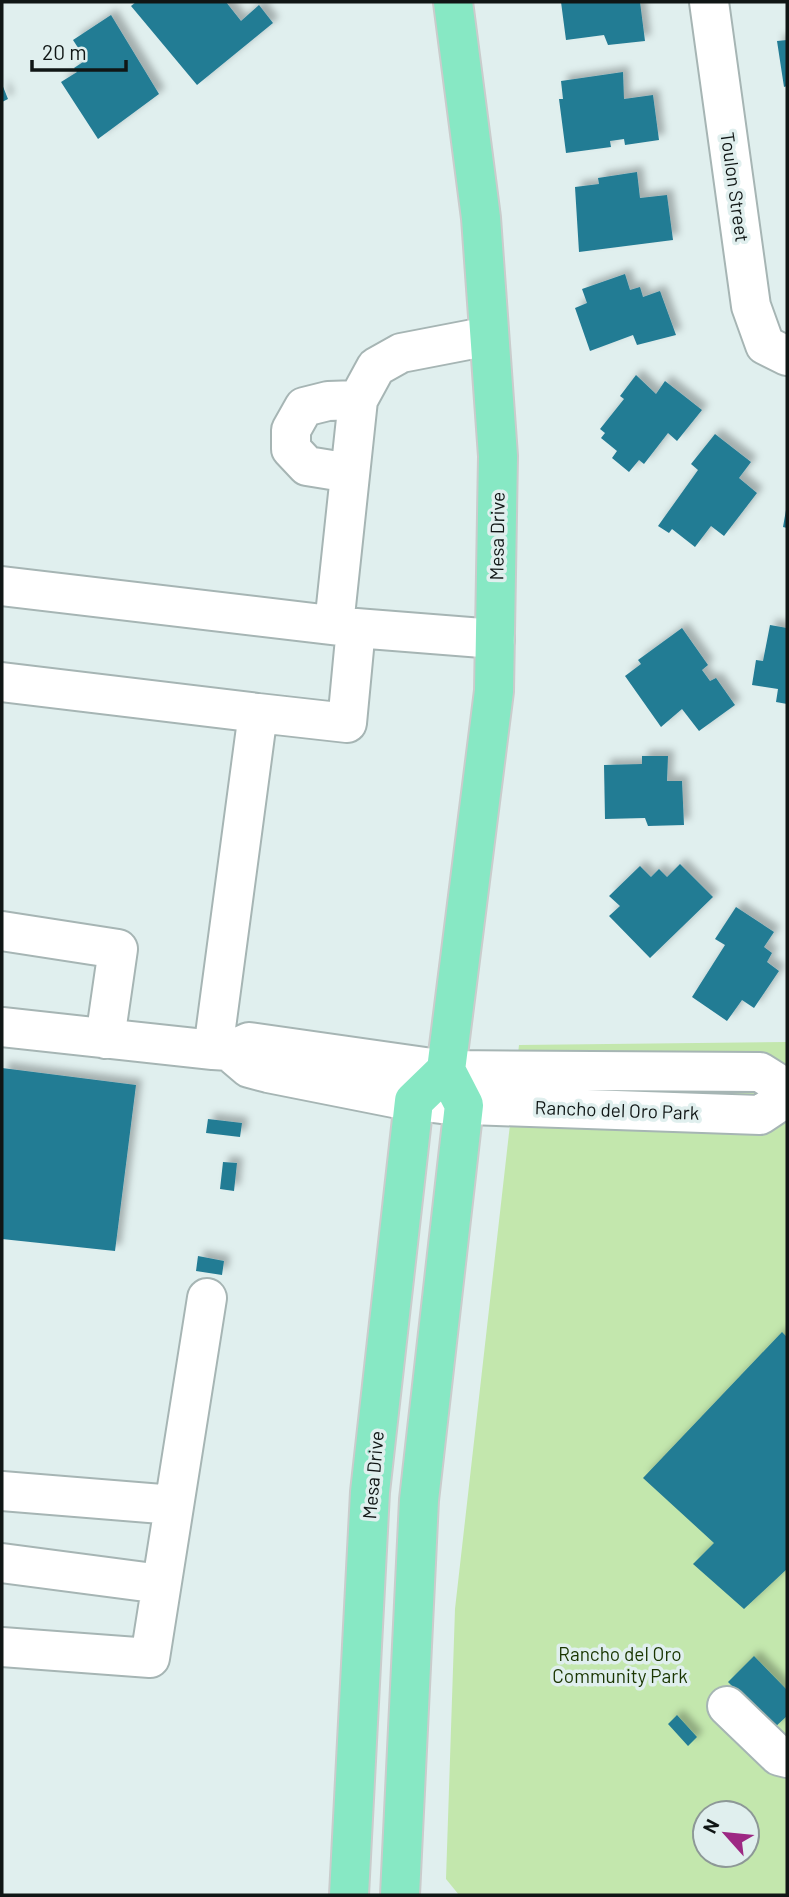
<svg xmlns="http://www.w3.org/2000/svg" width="789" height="1897" font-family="Barlow,sans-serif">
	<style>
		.green { fill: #c3e7ad; fill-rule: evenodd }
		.building { fill: #247b94; filter: url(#shadow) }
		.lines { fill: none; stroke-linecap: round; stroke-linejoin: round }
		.minor-casing { stroke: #a6b5b4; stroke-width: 42 }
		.major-casing { stroke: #cacccc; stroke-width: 42 }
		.minor { stroke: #fff; stroke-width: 38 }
		.major { stroke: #87e8c4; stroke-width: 38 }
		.labels { text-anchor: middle; stroke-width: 7; stroke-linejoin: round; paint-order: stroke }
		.street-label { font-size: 19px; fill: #101615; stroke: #e0efee }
		.park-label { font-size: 19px; fill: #193500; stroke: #e0efee }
	</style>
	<defs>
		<filter id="shadow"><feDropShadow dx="6" dy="-6" stdDeviation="3.5" flood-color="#0004"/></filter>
	</defs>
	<rect width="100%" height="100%" fill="#e0efee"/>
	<!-- green -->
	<path class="green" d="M 787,1042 L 787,1895 L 459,1895 L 446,1879 L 455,1609 L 519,1045 ZM 705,1813 L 747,1813 L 747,1855 L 705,1855 Z"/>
	<!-- building -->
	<path class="building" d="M 136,2 L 226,2 L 241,21 L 259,5 L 273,23 L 197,85 L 131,6 Z
		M 561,2 L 640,2 L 645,41 L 608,45 L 604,35 L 566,40 Z
		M 111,15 L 159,94 L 98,139 L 61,82 L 77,72 L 74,68 L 86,60 L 73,40 Z
		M 787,40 L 787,86 L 784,87 L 777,41 Z
		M 623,72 L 624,99 L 653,95 L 659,140 L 625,145 L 624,139 L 610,141 L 611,147 L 566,153 L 559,99 L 563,99 L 561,81 Z
		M 2,84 L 8,99 L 2,102 Z
		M 637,172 L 640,198 L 667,195 L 673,240 L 579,252 L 575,187 L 599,184 L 598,178 Z
		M 625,274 L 630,290 L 640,287 L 643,297 L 660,291 L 676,335 L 637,345 L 633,335 L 590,351 L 575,308 L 587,303 L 582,289 Z
		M 636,375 L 656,394 L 665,381 L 702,410 L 677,441 L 668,433 L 644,464 L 639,460 L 629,472 L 612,458 L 617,451 L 601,438 L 605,433 L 600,429 L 624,399 L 620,396 Z
		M 715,434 L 751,462 L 739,478 L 757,493 L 724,536 L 711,526 L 695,547 L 672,529 L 669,533 L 658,526 L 698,470 L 691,464 Z
		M 786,510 L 787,510 L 787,528 L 783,527 Z
		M 770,625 L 787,628 L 787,704 L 776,702 L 778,689 L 752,685 L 756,660 L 763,661 Z
		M 682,628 L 708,665 L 702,670 L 710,681 L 716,678 L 735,705 L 699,731 L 682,709 L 661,727 L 625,676 L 641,664 L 638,660 Z
		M 642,756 L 668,756 L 667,781 L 682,781 L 684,825 L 648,826 L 645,818 L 605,819 L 604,765 L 642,764 Z
		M 680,864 L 713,897 L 650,958 L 609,916 L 620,906 L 609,896 L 640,866 L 651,877 L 659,869 L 667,877 Z
		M 736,907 L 774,932 L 764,947 L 772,953 L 767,962 L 779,971 L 754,1008 L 742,1000 L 727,1021 L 692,997 L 725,945 L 715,939 Z
		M 2,1068 L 136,1085 L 115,1251 L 2,1239 Z
		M 208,1119 L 242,1123 L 240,1137 L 206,1133 Z
		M 223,1162 L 237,1163 L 234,1191 L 220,1189 Z
		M 198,1256 L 224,1261 L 222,1275 L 196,1271 Z
		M 782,1332 L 787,1337 L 787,1569 L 744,1609 L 693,1564 L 714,1543 L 643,1478 Z
		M 754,1656 L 787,1690 L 787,1716 L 774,1728 L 728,1682 Z
		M 677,1715 L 697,1737 L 688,1746 L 668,1724 Z"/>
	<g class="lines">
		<defs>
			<path id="minor" d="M 709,2 L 751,306 L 765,345 L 787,356
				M 350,473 L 307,466 L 291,449 L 291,430 L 304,407 L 328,401 L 358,400
				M 2,586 L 356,628
				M 334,625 L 358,400 L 376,367 L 401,353 L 489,336
				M 2,682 L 258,713 L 213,1050
				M 258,713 L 347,723 L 356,628 L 495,639
				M 2,931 L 118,949 L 105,1039
				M 2,1027 L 213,1050 L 229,1051 L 249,1042 L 446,1070 L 760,1072 L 787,1089
				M 229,1051 L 249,1068 L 268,1073 L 399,1099 L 441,1104 L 760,1115 L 787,1097
				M 2,1491 L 174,1505
				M 2,1563 L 161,1584
				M 2,1647 L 150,1658 L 207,1298
				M 727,1706 L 779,1756 L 787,1758"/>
			<path id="major" d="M 349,1895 L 370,1492 L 414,1101 L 446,1070
				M 400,1895 L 419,1500 L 464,1105 L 446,1070 L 494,691 L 498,456 L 481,218 L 453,2"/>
		</defs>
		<!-- minor casing -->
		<use href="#minor" class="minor-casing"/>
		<!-- major casing -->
		<use href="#major" class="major-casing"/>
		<!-- minor -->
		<use href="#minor" class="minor"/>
		<!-- major -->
		<use href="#major" class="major"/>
	</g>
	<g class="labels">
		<!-- street labels -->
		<g class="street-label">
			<text transform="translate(735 187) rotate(82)" y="7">Toulon Street</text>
			<text transform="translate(497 536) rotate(-89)" y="7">Mesa Drive</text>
			<text transform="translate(617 1110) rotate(2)" y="7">Rancho del Oro Park</text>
			<text transform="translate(373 1475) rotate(-85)" y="7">Mesa Drive</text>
		</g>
		<!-- park labels -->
		<g class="park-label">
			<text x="620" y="1661">Rancho del Oro<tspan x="620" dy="22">Community Park</tspan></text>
		</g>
	</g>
	<!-- border -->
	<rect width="789" height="1897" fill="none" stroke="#101615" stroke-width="7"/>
	<!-- north arrow -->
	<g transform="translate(726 1834) rotate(297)"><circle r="33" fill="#e0efee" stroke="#8d9897" stroke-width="2"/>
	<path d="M0-5L12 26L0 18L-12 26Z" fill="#9d2883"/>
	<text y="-10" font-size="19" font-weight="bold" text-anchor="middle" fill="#101615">N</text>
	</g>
	<!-- scale -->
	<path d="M32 60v10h94v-10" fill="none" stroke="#101615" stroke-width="3.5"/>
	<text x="42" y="60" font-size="21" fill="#101615" stroke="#e0efee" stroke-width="5" paint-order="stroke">20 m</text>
</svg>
